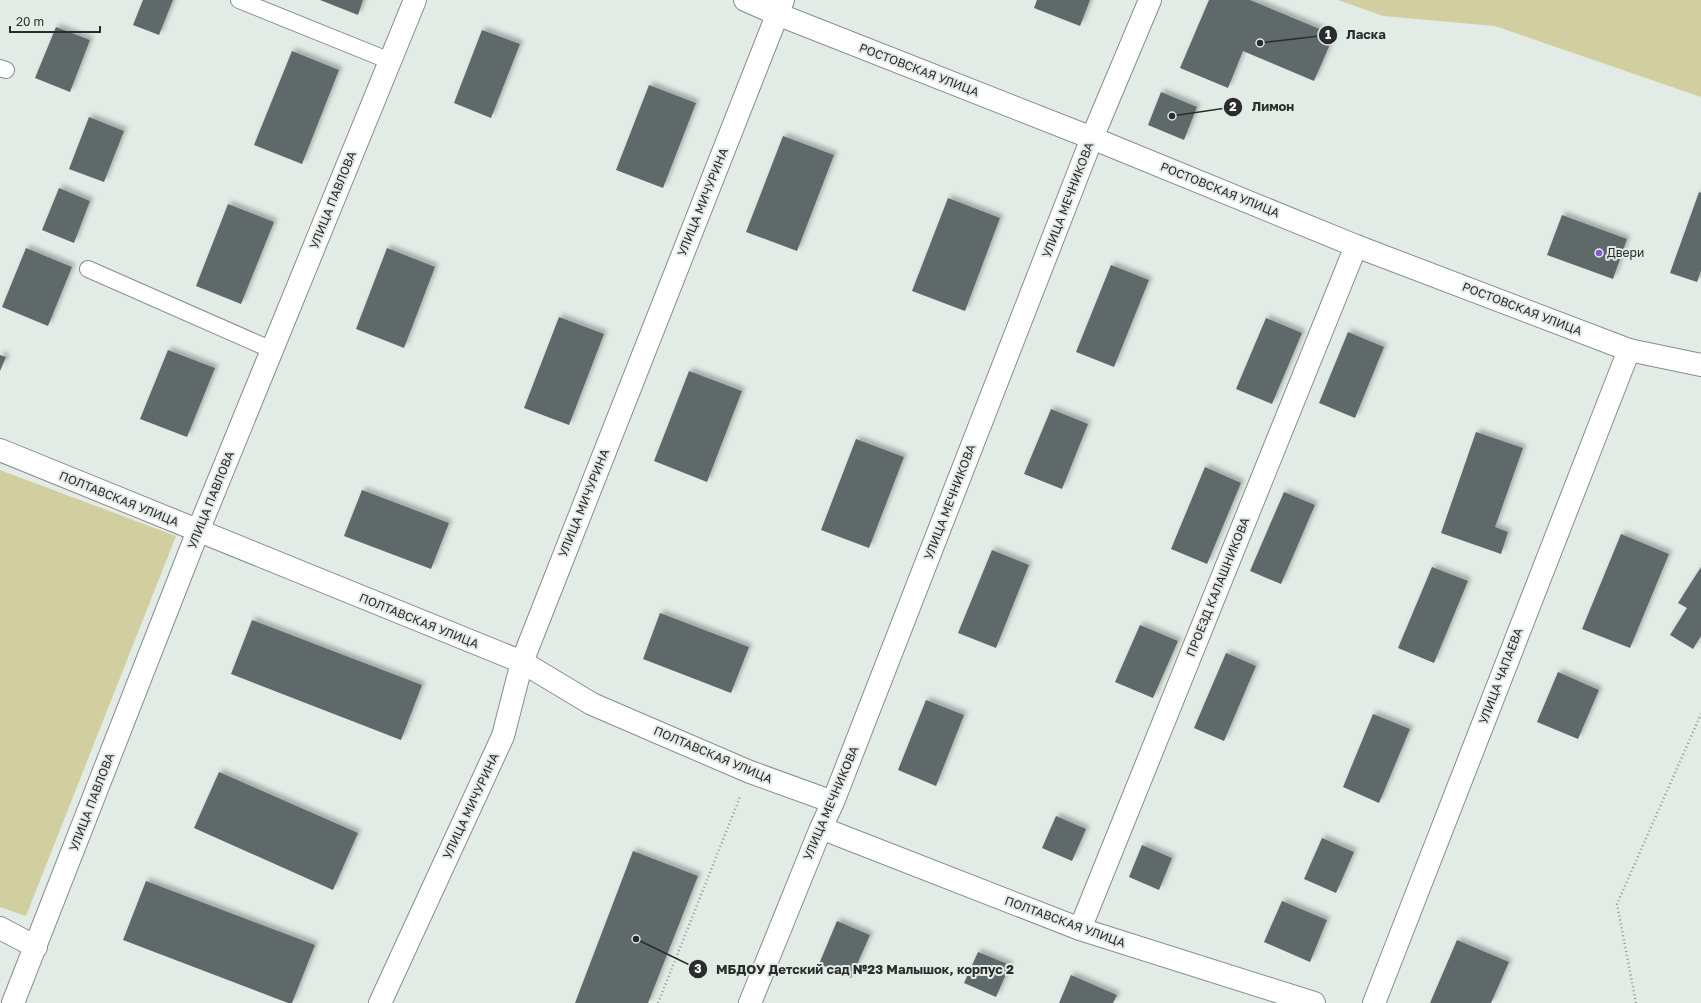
<svg xmlns="http://www.w3.org/2000/svg" width="1701" height="1003" font-family="'Golos Text',sans-serif">
	<style>
		.green { fill: #d1cf9f }
		.building { fill: #616969; filter: url(#shadow) }
		.lines { fill: none; stroke-linecap: round; stroke-linejoin: round }
		.lane-casing { stroke: #868d89; stroke-width: 18 }
		.street-casing { stroke: #868d89; stroke-width: 24 }
		.secondary-casing { stroke: #868d89; stroke-width: 24 }
		.path { stroke: #919794; stroke-width: 2.5; stroke-dasharray: 1 3; stroke-linecap: butt }
		.lane { stroke: #fff; stroke-width: 16 }
		.street { stroke: #fff; stroke-width: 22 }
		.secondary { stroke: #fff; stroke-width: 22 }
		.poi-dot { fill: #8a55cd; stroke: #e3ebe7; stroke-width: 1.5 }
		.labels { text-anchor: middle; stroke-width: 4; stroke-linejoin: round; paint-order: stroke }
		.street-label { font-size: 12px; fill: #2a2d2c; stroke: #e3ebe7 }
		.poi-label { font-size: 12px; fill: #2a2d2c; stroke: #e3ebe7; text-anchor: start }
		.leader { fill: none; stroke: #2a2d2c; stroke-width: 1.5 }
		.callout-dot { fill: #2a2d2c; stroke: #e3ebe7; stroke-width: 1.5 }
		.mark-label { font-size: 12px; text-anchor: middle; font-weight: bold; fill: #fff }
		.callout-label { font-size: 13px; text-anchor: middle; font-weight: bold; fill: #2a2d2c; stroke: #e3ebe7; stroke-width: 4; stroke-linejoin: round; paint-order: stroke }
	</style>
	<defs>
		<filter id="shadow"><feDropShadow dx="3.5" dy="-3.5" stdDeviation="2" flood-color="#0004"/></filter>
	</defs>
	<rect width="100%" height="100%" fill="#e3ebe7"/>
	<!-- green -->
	<path class="green" d="M 1338,0 L 1701,0 L 1701,97 L 1495,26 L 1383,16 Z
		M 0,470 L 176,536 L 26,916 L 0,907 Z"/>
	<!-- building -->
	<path class="building" d="M 143,0 L 173,0 L 159,35 L 133,25 Z
		M 320,0 L 363,0 L 358,15 Z
		M 1037,0 L 1090,0 L 1080,26 L 1034,8 Z
		M 1209,0 L 1250,0 L 1334,35 L 1314,81 L 1243,51 L 1228,88 L 1180,68 Z
		M 56,27 L 90,40 L 70,92 L 35,78 Z
		M 482,30 L 520,44 L 491,118 L 454,103 Z
		M 292,51 L 339,70 L 302,164 L 254,145 Z
		M 649,85 L 696,103 L 663,188 L 616,170 Z
		M 1161,92 L 1197,107 L 1184,140 L 1148,125 Z
		M 89,117 L 124,131 L 104,182 L 69,169 Z
		M 783,136 L 834,155 L 797,251 L 746,232 Z
		M 59,188 L 90,201 L 74,243 L 42,230 Z
		M 1699,192 L 1701,193 L 1701,271 L 1697,282 L 1670,273 Z
		M 948,198 L 1000,218 L 965,311 L 912,291 Z
		M 228,204 L 274,222 L 241,304 L 196,286 Z
		M 1562,215 L 1627,239 L 1613,279 L 1547,255 Z
		M 26,248 L 72,267 L 48,326 L 2,307 Z
		M 387,248 L 435,267 L 404,348 L 356,329 Z
		M 1111,265 L 1149,280 L 1114,367 L 1076,352 Z
		M 559,317 L 604,334 L 569,425 L 524,408 Z
		M 1266,318 L 1302,333 L 1272,404 L 1236,389 Z
		M 1348,332 L 1384,347 L 1355,418 L 1319,403 Z
		M 168,350 L 215,368 L 187,437 L 140,419 Z
		M 0,355 L 6,357 L 0,371 Z
		M 689,371 L 742,391 L 707,482 L 654,461 Z
		M 1051,409 L 1088,424 L 1062,489 L 1024,474 Z
		M 1476,432 L 1523,448 L 1495,527 L 1508,532 L 1501,554 L 1441,533 Z
		M 856,439 L 904,457 L 869,548 L 821,530 Z
		M 1205,467 L 1241,483 L 1207,564 L 1171,549 Z
		M 362,490 L 449,523 L 431,569 L 344,536 Z
		M 1284,492 L 1315,505 L 1281,584 L 1250,571 Z
		M 1621,534 L 1669,554 L 1630,648 L 1582,629 Z
		M 992,550 L 1029,565 L 996,648 L 958,633 Z
		M 1432,567 L 1468,581 L 1434,663 L 1398,648 Z
		M 1701,567 L 1701,636 L 1693,649 L 1670,635 L 1687,608 L 1678,603 Z
		M 660,613 L 749,647 L 731,693 L 643,659 Z
		M 252,620 L 422,685 L 401,740 L 231,674 Z
		M 1140,625 L 1178,641 L 1153,698 L 1115,682 Z
		M 1226,653 L 1256,666 L 1224,741 L 1194,728 Z
		M 1558,672 L 1599,690 L 1578,739 L 1537,722 Z
		M 926,700 L 964,715 L 936,786 L 898,770 Z
		M 1373,714 L 1410,729 L 1379,803 L 1343,787 Z
		M 219,772 L 358,833 L 333,890 L 194,828 Z
		M 1056,816 L 1086,829 L 1072,861 L 1042,848 Z
		M 1322,838 L 1354,852 L 1336,893 L 1304,879 Z
		M 1142,845 L 1172,858 L 1159,890 L 1129,877 Z
		M 633,851 L 698,876 L 648,1003 L 575,1003 Z
		M 146,881 L 315,945 L 292,1003 L 288,1003 L 123,940 Z
		M 1282,901 L 1327,920 L 1310,962 L 1264,942 Z
		M 837,921 L 870,935 L 851,978 L 819,964 Z
		M 1457,940 L 1509,962 L 1491,1003 L 1430,1003 Z
		M 978,952 L 1010,965 L 996,997 L 964,983 Z
		M 1071,975 L 1117,995 L 1113,1003 L 1059,1003 Z"/>
	<g class="lines">
		<defs>
			<path id="lane" d="M 239,0 L 390,61
				M 0,68 L 6,70
				M 88,269 L 272,350"/>
			<path id="street" d="M 0,450 L 522,662 L 592,704 L 750,772 L 833,802
				M 821,828 L 1080,929 L 1314,1003
				M 0,928 L 36,947
				M 1080,929 L 1356,246
				M 13,1003 L 198,531 L 415,0
				M 380,1003 L 503,736 L 522,662 L 783,0
				M 750,1003 L 821,828 L 833,802 L 1092,138 L 1150,0
				M 1374,1003 L 1629,350"/>
			<path id="secondary" d="M 745,0 L 777,14 L 1092,138 L 1356,246 L 1629,350 L 1701,365"/>
		</defs>
		<!-- lane casing -->
		<use href="#lane" class="lane-casing"/>
		<!-- street casing -->
		<use href="#street" class="street-casing"/>
		<!-- secondary casing -->
		<use href="#secondary" class="secondary-casing"/>
		<!-- path -->
		<path class="path" d="M 658,1003 L 740,797
			M 1636,1003 L 1617,904 L 1701,714"/>
		<!-- lane -->
		<use href="#lane" class="lane"/>
		<!-- street -->
		<use href="#street" class="street"/>
		<!-- secondary -->
		<use href="#secondary" class="secondary"/>
	</g>
	<!-- markers -->
	<circle class="poi-dot" cx="1599" cy="253" r="4"/>
	<g class="labels">
		<!-- street labels -->
		<g class="street-label">
			<text transform="translate(919 70) rotate(21)" y="4">РОСТОВСКАЯ УЛИЦА</text>
			<text transform="translate(1220 190) rotate(22)" y="4">РОСТОВСКАЯ УЛИЦА</text>
			<text transform="translate(333 200) rotate(-68)" y="4">УЛИЦА ПАВЛОВА</text>
			<text transform="translate(1068 200) rotate(-69)" y="4">УЛИЦА МЕЧНИКОВА</text>
			<text transform="translate(703 202) rotate(-68)" y="4">УЛИЦА МИЧУРИНА</text>
			<text transform="translate(1522 309) rotate(21)" y="4">РОСТОВСКАЯ УЛИЦА</text>
			<text transform="translate(119 499) rotate(22)" y="4">ПОЛТАВСКАЯ УЛИЦА</text>
			<text transform="translate(211 500) rotate(-68)" y="4">УЛИЦА ПАВЛОВА</text>
			<text transform="translate(950 502) rotate(-69)" y="4">УЛИЦА МЕЧНИКОВА</text>
			<text transform="translate(584 503) rotate(-68)" y="4">УЛИЦА МИЧУРИНА</text>
			<text transform="translate(1218 587) rotate(-68)" y="4">ПРОЕЗД КАЛАШНИКОВА</text>
			<text transform="translate(419 621) rotate(22)" y="4">ПОЛТАВСКАЯ УЛИЦА</text>
			<text transform="translate(1501 676) rotate(-69)" y="4">УЛИЦА ЧАПАЕВА</text>
			<text transform="translate(713 755) rotate(23)" y="4">ПОЛТАВСКАЯ УЛИЦА</text>
			<text transform="translate(92 802) rotate(-69)" y="4">УЛИЦА ПАВЛОВА</text>
			<text transform="translate(831 803) rotate(-67)" y="4">УЛИЦА МЕЧНИКОВА</text>
			<text transform="translate(471 806) rotate(-65)" y="4">УЛИЦА МИЧУРИНА</text>
			<text transform="translate(1065 922) rotate(20)" y="4">ПОЛТАВСКАЯ УЛИЦА</text>
		</g>
		<!-- poi labels -->
		<g class="poi-label">
			<text x="1607" y="257">Двери</text>
		</g>
	</g>
	<!-- callouts -->
	<path class="leader" d="M1260 43L1328 35M1172 116L1233 107M636 939L698 969"/>
	<g class="callout-dot">
		<circle cx="1260" cy="43" r="4"/>
		<circle cx="1172" cy="116" r="4"/>
		<circle cx="636" cy="939" r="4"/>
		<circle cx="1328" cy="35" r="10"/>
		<circle cx="1233" cy="107" r="10"/>
		<circle cx="698" cy="969" r="10"/>
	</g>
	<g class="mark-label">
		<text x="1328" y="39">1</text>
		<text x="1233" y="111">2</text>
		<text x="698" y="973">3</text>
	</g>
	<g class="callout-label">
		<text x="1366" y="39">Ласка</text>
		<text x="1273" y="111">Лимон</text>
		<text x="865" y="974">МБДОУ Детский сад №23 Малышок, корпус 2</text>
	</g>
	<!-- scale -->
	<path d="M10 26v6h90v-6" fill="none" stroke="#2a2d2c" stroke-width="2"/>
	<text x="16" y="26" font-size="12" fill="#2a2d2c" stroke="#e3ebe7" stroke-width="3" paint-order="stroke">20 m</text>
</svg>
